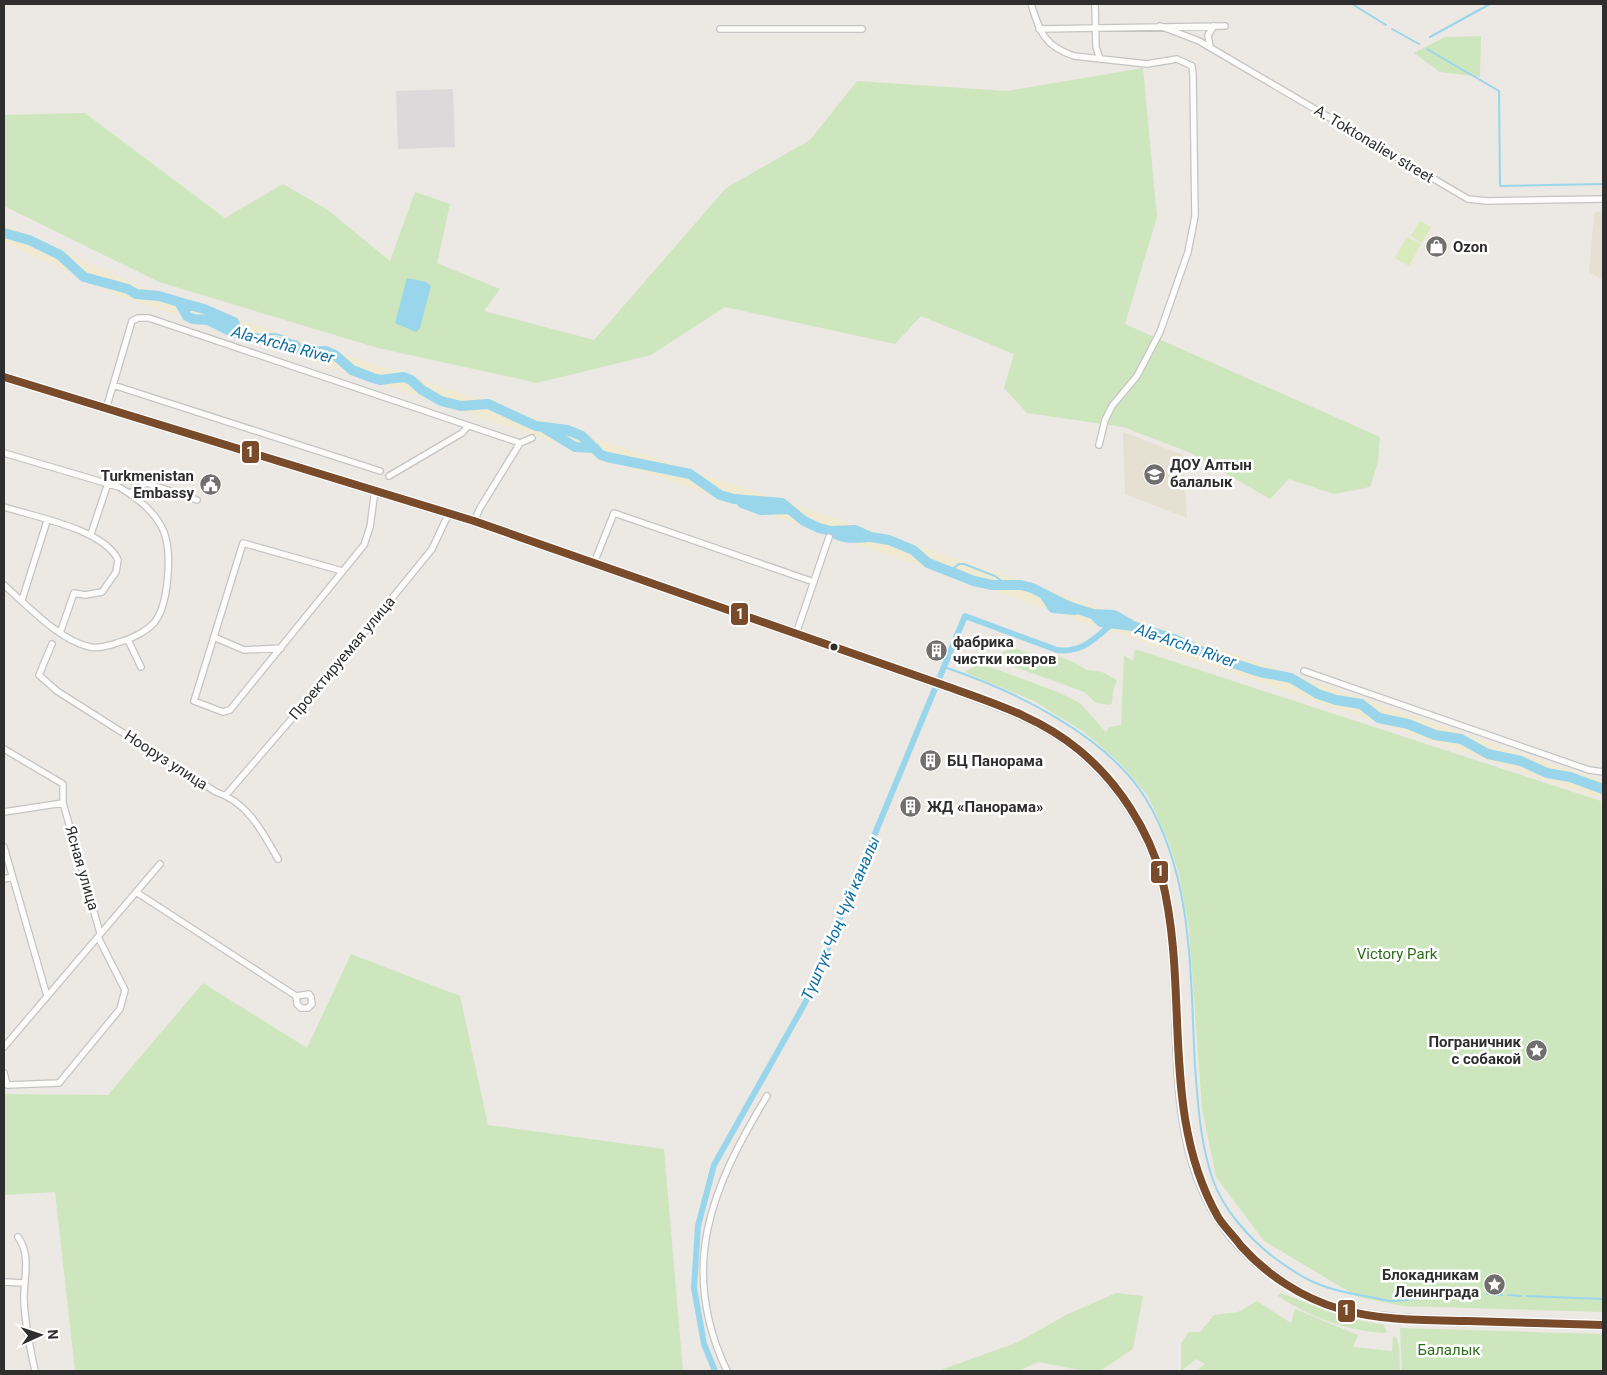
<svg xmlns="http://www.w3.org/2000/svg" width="1607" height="1375" font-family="Roboto,sans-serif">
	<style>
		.industrial { fill: #dcd9db }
		.education { fill: #e6e0d3 }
		.green { fill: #cee6be }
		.sand { fill: #f0ead3 }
		.pitch { fill: #d9eabb }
		.water { fill: #99d6ec }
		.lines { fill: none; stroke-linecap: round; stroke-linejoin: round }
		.stream { stroke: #99d6ec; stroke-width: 2 }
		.canal { stroke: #99d6ec; stroke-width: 6 }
		.river { stroke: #99d6ec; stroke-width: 10 }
		.street-casing { stroke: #c5c4c5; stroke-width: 8 }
		.secondary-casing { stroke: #c5c4c5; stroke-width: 11 }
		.street { stroke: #fcfcfb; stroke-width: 5.5 }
		.secondary { stroke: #fcfcfb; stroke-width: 9 }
		.bus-1-casing { stroke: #fff; stroke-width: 11 }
		.bus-1 { stroke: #7a4b2a; stroke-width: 8 }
		.bus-dot { fill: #2e2e2e; stroke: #fff; stroke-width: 2 }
		.labels { text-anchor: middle; stroke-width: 5; stroke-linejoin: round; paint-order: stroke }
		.street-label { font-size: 15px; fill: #2e2e2e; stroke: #fff }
		.poi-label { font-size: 15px; font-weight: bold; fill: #2e2e2e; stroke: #fff; text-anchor: start }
		.park-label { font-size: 15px; fill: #2c6e1b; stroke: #fff }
		.water-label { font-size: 16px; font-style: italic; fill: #0d6fa3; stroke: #fff }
		.line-badge { stroke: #fff; stroke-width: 2 }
		.badge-label { font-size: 14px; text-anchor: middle; font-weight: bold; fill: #fff }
	</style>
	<rect width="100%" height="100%" fill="#ece8e4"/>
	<!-- industrial -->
	<path class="industrial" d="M 453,89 L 455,147 L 398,149 L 396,91 Z"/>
	<!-- education -->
	<path class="education" d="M 1603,211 L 1603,280 L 1589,272 L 1594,215 L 1596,212 Z
		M 1123,432 L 1183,455 L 1187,518 L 1125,494 Z"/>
	<!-- green -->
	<path class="green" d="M 1481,36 L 1480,77 L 1440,72 L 1414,53 L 1445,37 Z
		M 1143,68 L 1157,217 L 1125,324 L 1380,437 L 1378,462 L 1370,487 L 1334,494 L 1289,479 L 1270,499 L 1191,453 L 1123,427 L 1027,413 L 1004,388 L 1014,354 L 921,316 L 895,344 L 725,307 L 651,355 L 537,383 L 378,348 L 159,282 L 4,206 L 4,115 L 85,113 L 225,218 L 283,184 L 328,210 L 390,261 L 415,192 L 450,204 L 437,263 L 500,289 L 484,311 L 594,340 L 726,188 L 810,140 L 857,81 L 1007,91 Z
		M 1013,647 L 1045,660 L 1050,653 L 1073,662 L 1087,670 L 1102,672 L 1117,680 L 1113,691 L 1112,703 L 1109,705 L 1096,703 L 1084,692 L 1007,664 L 997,655 Z
		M 1135,649 L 1601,801 L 1603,1312 L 1403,1306 L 1358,1297 L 1264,1241 L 1216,1177 L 1202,1109 L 1189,929 L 1179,875 L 1168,840 L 1148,796 L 1121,764 L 1084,732 L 1034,701 L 965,672 L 980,663 L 1060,693 L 1080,703 L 1106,732 L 1109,727 L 1121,725 L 1124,655 L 1133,661 Z
		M 351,954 L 460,996 L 488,1125 L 664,1149 L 683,1371 L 75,1371 L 55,1192 L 4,1195 L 4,1094 L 108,1095 L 203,983 L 307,1048 Z
		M 1116,1293 L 1143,1296 L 1133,1349 L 1100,1371 L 1084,1371 L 1039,1362 L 1018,1371 L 938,1371 L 1018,1342 L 1066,1315 Z
		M 1281,1293 L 1347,1318 L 1384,1325 L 1387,1333 C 1346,1331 1312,1318 1278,1296 Z
		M 1257,1301 L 1291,1323 L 1295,1309 L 1358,1335 L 1353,1347 L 1392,1351 L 1393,1336 L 1396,1337 L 1399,1346 L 1400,1371 L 1195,1371 L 1205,1364 L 1196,1359 L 1181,1371 L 1181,1343 L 1189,1332 L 1200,1332 L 1214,1315 L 1238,1312 Z
		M 1400,1328 L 1603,1334 L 1603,1371 L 1402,1371 Z"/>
	<!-- sand -->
	<path class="sand" d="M 4,224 L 139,286 L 996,572 L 1581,774 L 1603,780 L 1603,797 L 1591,796 L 910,562 L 120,296 L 4,242 Z"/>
	<!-- pitch -->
	<path class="pitch" d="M 1420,221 L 1431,227 L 1422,243 L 1411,236 Z
		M 1407,237 L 1421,244 L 1409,266 L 1395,258 Z"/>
	<!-- water -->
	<path class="water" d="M 407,278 L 426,282 L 431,286 L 420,328 L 416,332 L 395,323 Z"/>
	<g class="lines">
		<!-- stream -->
		<path class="stream" d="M 1352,4 L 1386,25
			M 1392,29 L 1419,44
			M 1430,37 L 1490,4
			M 1427,49 L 1499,91 L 1500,186 L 1603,184
			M 257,338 C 270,331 286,333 295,345 L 309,344 L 326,351
			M 266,340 C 275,349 287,353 298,349
			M 557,436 L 577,434
			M 950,571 L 959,564 L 964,564 L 995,576 L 1005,584
			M 944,667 C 1013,690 1107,735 1146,799 C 1194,878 1190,976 1195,1066 C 1198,1104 1200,1143 1213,1180 C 1223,1209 1248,1237 1272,1256 C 1305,1281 1323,1289 1364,1296 C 1373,1297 1382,1300 1391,1301 C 1411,1301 1432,1296 1451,1293
			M 1464,1293 L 1476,1294
			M 1487,1294 L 1502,1295
			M 1508,1295 L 1521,1296
			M 1527,1296 L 1603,1299"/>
		<!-- canal -->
		<path class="canal" d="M 715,1371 L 704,1344 L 694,1288 L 698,1226 L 714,1165 L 805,1003 L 965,616 L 1057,650 C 1082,653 1094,639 1112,624"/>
		<!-- river -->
		<path class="river" d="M 4,233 L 29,240 L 60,255 L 84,277 L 128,289 L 136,294 L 159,296 L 179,302 L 187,316 L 193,319 L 208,320 L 232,332 L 250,337 L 295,345 L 298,349 L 308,352 L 326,351 L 335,355 L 352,370 L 373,378 L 380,380 L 404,377 L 411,380 L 422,390 L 441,401 L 461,406 L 488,404 L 536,426 L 567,430 L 582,436 L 601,455 L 607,457 L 690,474 L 720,495 L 734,499 L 782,503 L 804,521 L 819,528 L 831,531 L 855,530 L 871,537 L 889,540 L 913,550 L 928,563 L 974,581 L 992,585 L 1021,585 L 1032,588 L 1068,606 L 1093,614 L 1101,622 L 1133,626 L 1174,639 L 1217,658 L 1260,672 L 1291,678 L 1318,694 L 1336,700 L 1361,704 L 1379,718 L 1408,724 L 1435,735 L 1461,739 L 1488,754 L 1521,761 L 1547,773 L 1570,777 L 1603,789
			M 179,302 L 204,309 L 234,322 L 239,334
			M 544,428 L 575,447 L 595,448
			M 742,503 L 761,510 L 789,509
			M 831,531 C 842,540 856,538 869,537
			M 1044,594 L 1053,608 L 1075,610
			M 1093,614 L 1114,615 L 1130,624"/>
		<defs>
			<path id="street" d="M 1031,4 C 1040,32 1044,46 1074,56 L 1147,64 L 1177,59 L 1192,66 L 1193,75 L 1195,216 L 1188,252 L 1160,332 L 1137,376 L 1112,406 L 1105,420 L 1099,445
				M 1095,4 L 1096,47 L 1100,59
				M 1160,26 L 1199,41 L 1468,199 L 1487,201 L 1603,199
				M 720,29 L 862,29
				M 1039,29 L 1225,26
				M 1210,47 L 1208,35 L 1214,26
				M 113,385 L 380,471
				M 106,409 L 132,321 L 138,318 L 149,318 L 520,443
				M 4,453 L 119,487 C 136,497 156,512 164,532 C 172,553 169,607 153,624 C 145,632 131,639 120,642 C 110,645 100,649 90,647 C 60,641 27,605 4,585
				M 389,476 L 462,433 L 468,426
				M 130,493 L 146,483 L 197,500
				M 4,507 C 35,517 104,529 118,560 L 116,572 L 102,592 L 85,595 L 74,593 L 60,633
				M 474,521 L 480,508 L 520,443 L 532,438
				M 91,534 L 108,483
				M 594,563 L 614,513 L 814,582
				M 342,571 L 243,543 L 194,701 L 223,712 L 230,710 L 364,545 L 370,527 L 375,490
				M 22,600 L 47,521
				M 796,634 L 829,537
				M 214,637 L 244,650 L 281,648
				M 128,640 L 141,667
				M 52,644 L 39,675 L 57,691 L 216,792 C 248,802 263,833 278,859
				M 1304,671 L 1589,770 L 1603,772
				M 4,749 L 63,784 L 63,803 L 100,933
				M 226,795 L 332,672 L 432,549 L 449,513
				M 4,812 L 63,803
				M 4,847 L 47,996
				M 4,879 L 12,877
				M 136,892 L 296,996 L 297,1004 L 301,1008 L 308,1008 L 312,1004 L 311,997 L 309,994 L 296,996
				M 4,1047 L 160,864
				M 4,1073 L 7,1085 L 59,1083 L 120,1009 L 125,990 L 98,937
				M 18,1237 C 32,1256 23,1280 24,1301 C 25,1325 30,1348 35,1371
				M 4,1282 L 24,1283
				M 727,1371 C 678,1268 711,1188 767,1096"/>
			<path id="secondary" d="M 4,377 L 474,521 L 943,685 C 990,703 1039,717 1079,750 C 1118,784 1149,829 1162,880 C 1195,1005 1145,1161 1252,1258 C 1278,1281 1306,1299 1340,1309 C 1379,1320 1422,1320 1463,1321 C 1510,1322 1557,1324 1603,1325"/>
		</defs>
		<!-- street casing -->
		<use href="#street" class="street-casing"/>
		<!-- secondary casing -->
		<use href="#secondary" class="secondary-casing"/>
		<!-- street -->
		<use href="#street" class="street"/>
		<!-- secondary -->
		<use href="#secondary" class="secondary"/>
		<defs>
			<path id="bus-1" d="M 4,377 L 474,521 L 943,685 C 990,702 1040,717 1079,750 C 1118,782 1149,830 1162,879 C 1190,991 1159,1113 1218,1217 C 1224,1227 1234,1236 1241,1246 C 1267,1275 1302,1298 1340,1309 C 1381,1321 1426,1320 1468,1321 C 1513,1322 1558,1324 1603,1325"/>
		</defs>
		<!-- bus-1 casing -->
		<use href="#bus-1" class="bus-1-casing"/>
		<!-- bus-1 -->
		<use href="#bus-1" class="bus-1"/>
	</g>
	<!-- icons -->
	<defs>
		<symbol id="shop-disc" viewBox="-11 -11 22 22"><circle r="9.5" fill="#706f6e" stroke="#fff"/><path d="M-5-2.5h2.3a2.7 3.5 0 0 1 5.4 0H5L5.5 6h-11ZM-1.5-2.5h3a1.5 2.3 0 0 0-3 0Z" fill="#fff"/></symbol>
		<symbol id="school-disc" viewBox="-11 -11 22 22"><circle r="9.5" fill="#706f6e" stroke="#fff"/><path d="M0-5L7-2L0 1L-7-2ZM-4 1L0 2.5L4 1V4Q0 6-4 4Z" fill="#fff"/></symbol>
		<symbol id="civic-disc" viewBox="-11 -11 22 22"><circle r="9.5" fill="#706f6e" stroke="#fff"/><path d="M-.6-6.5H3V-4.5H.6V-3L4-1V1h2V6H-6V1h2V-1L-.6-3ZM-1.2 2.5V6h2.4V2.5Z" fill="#fff"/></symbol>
		<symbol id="building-disc" viewBox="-11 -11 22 22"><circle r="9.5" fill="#706f6e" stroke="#fff"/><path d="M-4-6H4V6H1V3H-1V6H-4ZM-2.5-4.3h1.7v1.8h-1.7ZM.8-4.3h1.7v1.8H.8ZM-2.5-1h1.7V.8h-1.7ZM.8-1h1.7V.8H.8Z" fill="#fff"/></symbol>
		<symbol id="sight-disc" viewBox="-11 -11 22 22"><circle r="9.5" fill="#706f6e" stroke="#fff"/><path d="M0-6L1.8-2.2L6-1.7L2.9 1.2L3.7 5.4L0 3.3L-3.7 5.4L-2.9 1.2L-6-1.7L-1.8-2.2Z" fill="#fff"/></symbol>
	</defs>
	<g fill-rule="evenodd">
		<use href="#shop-disc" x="1424" y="234" width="25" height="25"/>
		<use href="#school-disc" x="1142" y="462" width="25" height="25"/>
		<use href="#civic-disc" x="198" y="472" width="25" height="25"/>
		<use href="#building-disc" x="924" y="638" width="25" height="25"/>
		<use href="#building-disc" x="918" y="748" width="25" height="25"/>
		<use href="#building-disc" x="898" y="794" width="25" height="25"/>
		<use href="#sight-disc" x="1524" y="1038" width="25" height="25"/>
		<use href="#sight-disc" x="1482" y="1272" width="25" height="25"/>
	</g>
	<!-- markers -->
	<circle class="bus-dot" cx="834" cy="647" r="4.5"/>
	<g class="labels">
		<!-- street labels -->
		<g class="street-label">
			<text transform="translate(1374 144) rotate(31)" y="5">A. Toktonaliev street</text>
			<text transform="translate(342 658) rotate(-50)" y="5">Проектируемая улица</text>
			<text transform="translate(166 760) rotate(33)" y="5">Нооруз улица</text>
			<text transform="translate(82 868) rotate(74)" y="5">Ясная улица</text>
		</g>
		<!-- poi labels -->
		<g class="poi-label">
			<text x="1453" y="252">Ozon</text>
			<text x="1170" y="470">ДОУ Алтын<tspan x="1170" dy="17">балалык</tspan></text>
			<text x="194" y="481" text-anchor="end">Turkmenistan<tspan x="194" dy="17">Embassy</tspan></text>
			<text x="953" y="647">фабрика<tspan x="953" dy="17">чистки ковров</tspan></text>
			<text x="947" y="766">БЦ Панорама</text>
			<text x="927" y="812">ЖД «Панорама»</text>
			<text x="1521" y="1047" text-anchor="end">Пограничник<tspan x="1521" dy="17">с собакой</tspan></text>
			<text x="1479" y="1280" text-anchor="end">Блокадникам<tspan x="1479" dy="17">Ленинграда</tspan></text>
		</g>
		<!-- park labels -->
		<g class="park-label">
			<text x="1397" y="959">Victory Park</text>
			<text x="1449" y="1355">Балалык</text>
		</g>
		<!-- water labels -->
		<g class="water-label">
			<text transform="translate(283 344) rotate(15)" y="6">Ala-Archa River</text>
			<text transform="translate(1186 645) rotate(19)" y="6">Ala-Archa River</text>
			<text transform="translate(840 918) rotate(-67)" y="6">Түштүк Чоң Чүй каналы</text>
		</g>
	</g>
	<g class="line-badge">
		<rect x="241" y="440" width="19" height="24" rx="5" fill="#7a4b2a"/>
		<rect x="730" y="602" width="19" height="24" rx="5" fill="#7a4b2a"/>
		<rect x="1150" y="860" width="19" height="24" rx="5" fill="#7a4b2a"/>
		<rect x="1337" y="1299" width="19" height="24" rx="5" fill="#7a4b2a"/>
	</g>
	<g class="badge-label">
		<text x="250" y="457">1</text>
		<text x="740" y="619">1</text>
		<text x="1160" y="876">1</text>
		<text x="1346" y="1315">1</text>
	</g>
	<!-- border -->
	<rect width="1607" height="1375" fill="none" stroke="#2e2e2e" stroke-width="10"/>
	<!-- north arrow -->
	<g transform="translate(40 1335) rotate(87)" stroke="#ffffff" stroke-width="4" paint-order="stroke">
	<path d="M0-4L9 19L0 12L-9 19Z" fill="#2e2e2e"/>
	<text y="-8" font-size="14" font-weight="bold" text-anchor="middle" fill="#2e2e2e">N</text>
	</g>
</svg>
